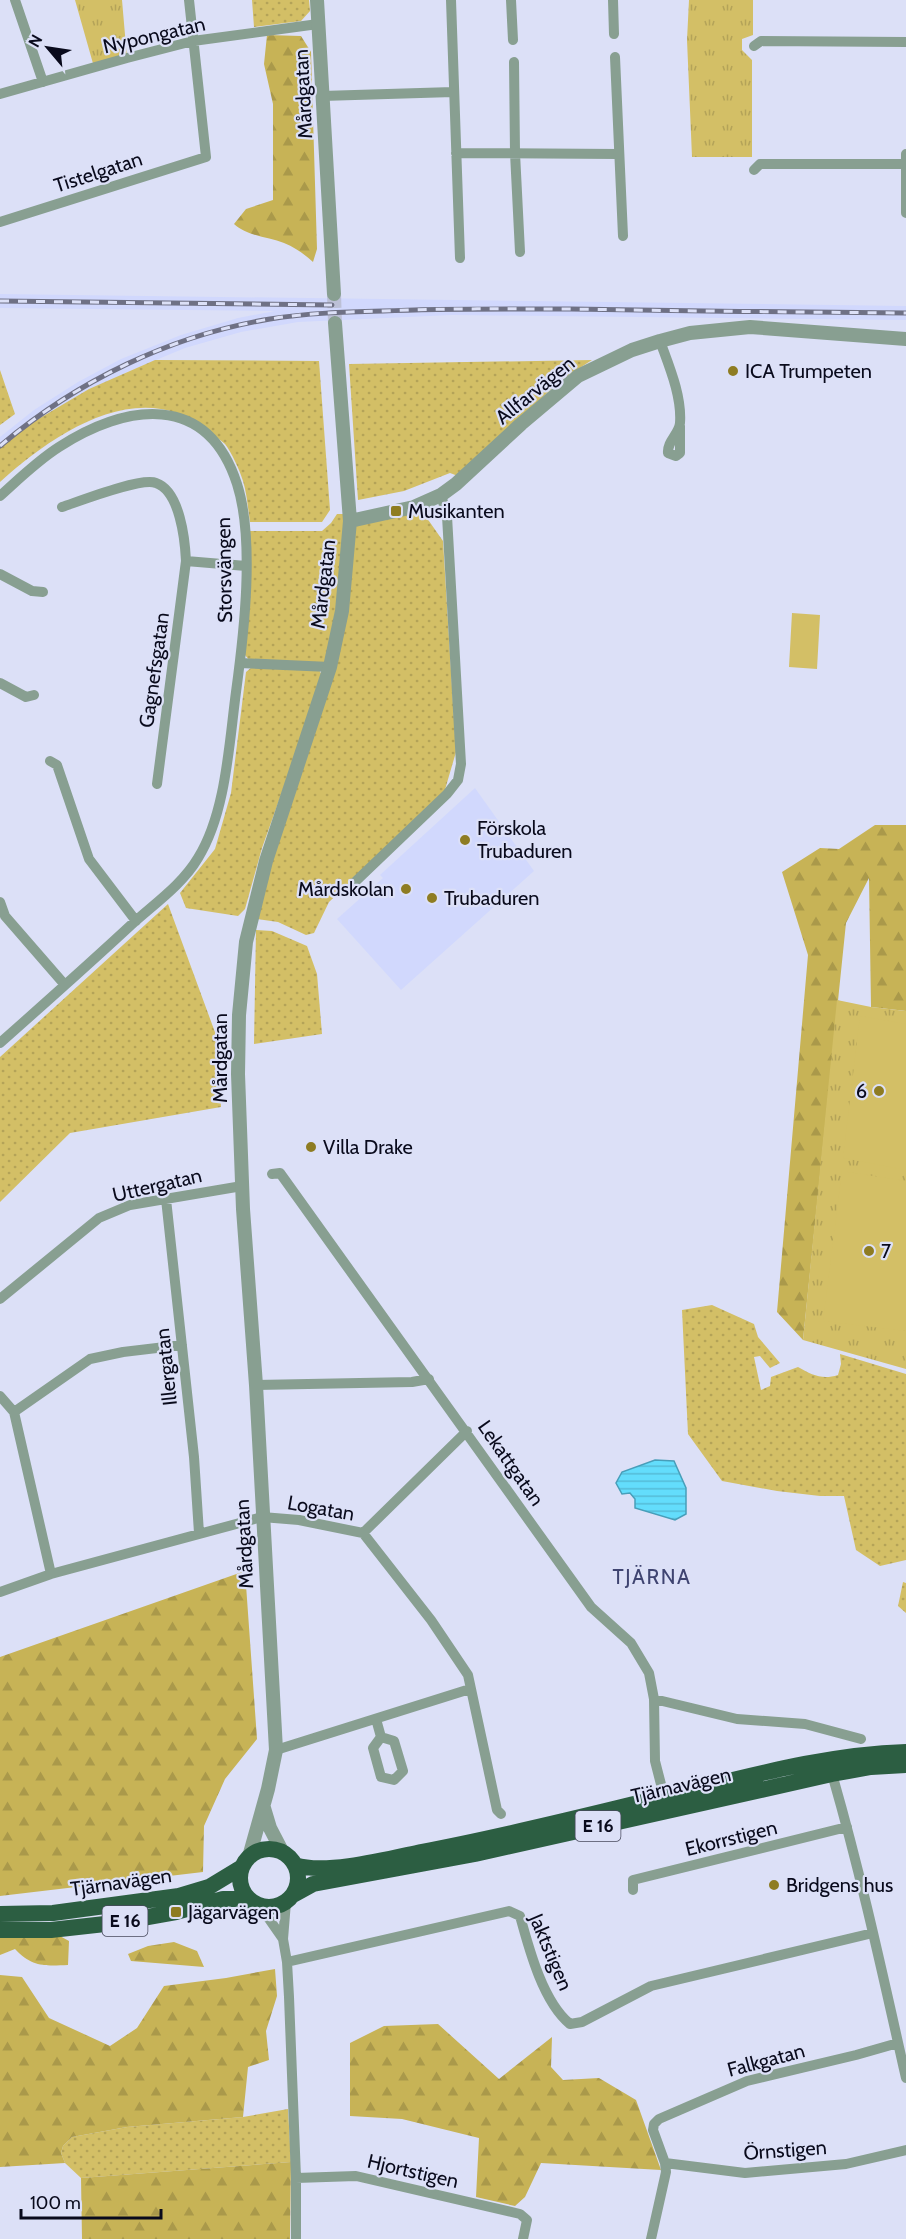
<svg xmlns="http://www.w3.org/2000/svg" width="906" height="2239" font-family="Cabin,sans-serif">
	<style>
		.built { fill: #d1d8fd }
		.grass { fill: url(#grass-dots) }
		.forest { fill: url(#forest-firs) }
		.park { fill: url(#park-tufts) }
		.pitch { fill: #d3bf66 }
		.water { fill: url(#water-rules); stroke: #489eb9; stroke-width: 1.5 }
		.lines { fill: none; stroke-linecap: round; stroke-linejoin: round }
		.tertiary-tunnel { stroke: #bcc0d6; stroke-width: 14; stroke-dasharray: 14 7; stroke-linecap: butt }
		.minor { stroke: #889f91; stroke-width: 10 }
		.tertiary { stroke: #889f91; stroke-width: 14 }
		.trunk { stroke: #2c5e42; stroke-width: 16 }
		.rail-casing { stroke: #6f7185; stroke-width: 5 }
		.rail { stroke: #dce0f7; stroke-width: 3; stroke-dasharray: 9; stroke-linecap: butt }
		.poi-dot { fill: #8e7c22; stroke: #dce0f7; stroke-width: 2 }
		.labels { text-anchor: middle; stroke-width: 4.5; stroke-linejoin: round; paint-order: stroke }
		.shield { fill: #dce0f7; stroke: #484a5e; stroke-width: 1.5 }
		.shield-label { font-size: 18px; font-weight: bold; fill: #090a1c }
		.street-label { font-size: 20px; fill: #090a1c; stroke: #dce0f7 }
		.poi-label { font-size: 20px; fill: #090a1c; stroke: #dce0f7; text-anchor: start }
		.neighbourhood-label { font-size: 21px; letter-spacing: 1.5px; fill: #3f4471; stroke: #dce0f7 }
	</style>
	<defs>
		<pattern id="grass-dots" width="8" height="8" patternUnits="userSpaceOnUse" patternTransform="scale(1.5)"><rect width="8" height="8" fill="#d3bf66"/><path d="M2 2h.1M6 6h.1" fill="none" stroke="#b4a358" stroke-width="1.8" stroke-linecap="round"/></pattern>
		<pattern id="forest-firs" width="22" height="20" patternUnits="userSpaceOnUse" patternTransform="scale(1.5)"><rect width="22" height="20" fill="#c7b356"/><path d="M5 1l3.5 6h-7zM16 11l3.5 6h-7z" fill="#aa994a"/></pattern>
		<pattern id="park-tufts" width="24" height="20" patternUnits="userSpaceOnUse" patternTransform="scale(1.5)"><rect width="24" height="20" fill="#d3bf66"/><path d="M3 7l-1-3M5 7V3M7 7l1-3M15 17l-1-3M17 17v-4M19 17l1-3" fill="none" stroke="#b4a358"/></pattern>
		<pattern id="water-rules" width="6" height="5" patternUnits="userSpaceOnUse" patternTransform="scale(1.5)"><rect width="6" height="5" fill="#63ddfc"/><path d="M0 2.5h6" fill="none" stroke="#55bcd7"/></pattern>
	</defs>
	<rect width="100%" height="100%" fill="#dce0f7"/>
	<!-- built -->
	<path class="built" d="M 0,294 L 906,306 L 906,320 L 452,315 L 298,322 L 241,332 L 185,348 L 127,372 L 86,394 L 0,455 L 0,437 L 34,410 L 78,382 L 121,359 L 181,335 L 238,318 L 275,311 L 0,308 Z
		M 475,788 L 534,871 L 401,990 L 337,919 L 383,878 L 380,875 Z"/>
	<!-- grass -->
	<path class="grass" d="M 252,0 L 309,0 L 310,11 L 301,21 L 254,27 Z
		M 155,360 L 319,361 L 330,510 L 322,522 L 250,522 C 248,509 247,494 243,481 C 240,471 232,453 225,444 C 220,439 212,435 207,430 C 138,375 54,434 0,482 L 0,446 L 13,434 L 89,389 Z
		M 592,360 L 561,380 L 458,476 L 450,473 L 404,491 L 358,500 L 349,364 Z
		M 0,370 L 15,414 L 0,425 Z
		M 422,511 L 443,541 L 456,752 L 444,793 L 329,902 L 314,933 L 306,935 L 278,922 L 257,919 L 274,852 L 332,670 L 354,525 Z
		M 337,514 L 346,514 L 339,610 L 327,661 L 319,664 L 250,661 L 245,655 L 248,531 L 322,531 L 331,523 Z
		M 252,667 L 319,670 L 323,677 L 262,848 L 245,909 L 238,916 L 186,908 L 180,893 L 215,849 L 231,793 L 246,672 Z
		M 168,904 L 216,1035 L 221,1107 L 70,1133 L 0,1202 L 0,1057 Z
		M 256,930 L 272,931 L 307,946 L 317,974 L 322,1034 L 254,1044 Z
		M 712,1305 L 754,1324 L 758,1337 L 780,1363 L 770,1368 L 760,1356 L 754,1357 L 761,1390 L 770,1386 L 771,1377 L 798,1367 C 812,1375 822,1380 838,1375 L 841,1364 L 840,1354 L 906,1374 L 906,1560 L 880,1566 L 856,1550 L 844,1496 L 820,1496 L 777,1491 L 722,1481 L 688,1434 L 682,1310 Z
		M 903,1582 L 906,1583 L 906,1613 L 898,1606 Z
		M 288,2109 L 291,2162 L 81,2178 L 65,2163 L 61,2153 L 63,2146 L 72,2137 L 127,2127 L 243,2117 Z"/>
	<!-- forest -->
	<path class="forest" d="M 267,35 L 301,36 L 311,52 L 317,249 L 313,262 C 304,254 296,248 284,243 C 268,237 247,236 234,224 L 246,209 L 273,200 L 273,104 L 264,64 Z
		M 875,825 L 906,825 L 906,1011 L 871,1007 L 869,878 L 846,923 L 803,1340 L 777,1312 L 808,955 L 782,872 L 820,848 L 839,849 Z
		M 245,1571 L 257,1739 L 225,1779 L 204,1826 L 203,1872 L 0,1896 L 0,1657 Z
		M 58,1935 L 69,1941 L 68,1965 C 44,1966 32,1967 15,1949 L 0,1955 L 0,1936 Z
		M 174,1942 L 197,1951 L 204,1967 L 131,1961 L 128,1954 L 148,1946 Z
		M 275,1969 L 277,1996 L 266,2031 L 269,2060 L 248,2067 L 243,2117 L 127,2127 L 72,2137 L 63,2146 L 61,2153 L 65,2163 L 0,2167 L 0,1975 L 22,1977 L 49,2018 L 110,2046 L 137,2028 L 164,1986 L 226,1978 Z
		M 438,2024 L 499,2079 L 552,2037 L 551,2067 L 563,2080 L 599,2078 L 636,2100 L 661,2170 L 541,2163 L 525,2197 L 515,2206 L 476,2197 L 479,2138 L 402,2119 L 350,2116 L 350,2043 L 384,2026 Z
		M 291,2162 L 290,2239 L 82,2239 L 81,2178 Z"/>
	<!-- park -->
	<path class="park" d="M 75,0 L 122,0 L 127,58 L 94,67 Z
		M 689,0 L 753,0 L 753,35 L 742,39 L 742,50 L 752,60 L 752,157 L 692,157 L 687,40 Z
		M 837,1000 L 871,1007 L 906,1011 L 906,1369 L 803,1340 Z"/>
	<!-- pitch -->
	<path class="pitch" d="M 792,613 L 820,615 L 817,669 L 789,667 Z
		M 860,1016 L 906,1024 L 906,1170 L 843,1158 Z
		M 842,1171 L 906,1181 L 906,1331 L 823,1321 Z"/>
	<!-- water -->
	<path class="water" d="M 655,1460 L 674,1461 L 686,1488 L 686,1514 L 675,1520 L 635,1508 L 635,1499 L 630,1493 L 622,1494 L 616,1483 L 622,1472 Z"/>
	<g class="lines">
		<!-- tertiary-tunnel -->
		<path class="tertiary-tunnel" d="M 334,294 L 335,323"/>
		<!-- minor -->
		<path class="minor" d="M 15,0 L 43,82
			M 451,0 L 460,258
			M 511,0 L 513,40
			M 613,0 L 614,34
			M 754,46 L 761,41 L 906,42
			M 615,57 L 623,236
			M 514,62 L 515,153 L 520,252
			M 0,94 L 127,58 L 193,41 L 318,24
			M 322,96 L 453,92
			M 456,153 L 618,154
			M 906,154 L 906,213
			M 754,170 L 760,164 L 906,164
			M 0,222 L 206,157 L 189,0
			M 660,341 C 669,366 682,396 680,423 C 679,434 667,441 668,453 L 676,456 L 680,453 L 680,426
			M 0,496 C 19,479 37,461 59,447 C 126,404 207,391 237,484 C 255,540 244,633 236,692 C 229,744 226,813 198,858 C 182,885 154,904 131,925 C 88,965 44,1004 0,1043
			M 62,507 C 80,501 141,477 156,483 C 180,491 185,540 186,561 L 157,784
			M 186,561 L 246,566
			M 0,574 L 32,591 L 43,592
			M 240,663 L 330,667
			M 0,683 L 26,697 L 34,695
			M 50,761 L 57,765 L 89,859 L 136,921
			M 356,881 L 447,794 L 458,780 L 461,764 L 447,516 L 441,495
			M 0,902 L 5,916 L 65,985
			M 272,1174 L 280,1173 L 591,1607 L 631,1643 L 649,1673 L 654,1699 L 655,1761 L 664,1796
			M 166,1199 L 194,1457 L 199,1533
			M 0,1299 L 99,1218 L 130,1205 L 242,1186
			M 256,1385 L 412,1382 L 429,1379
			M 0,1396 L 14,1412 L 51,1574
			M 14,1412 L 90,1359 L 123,1352 L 182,1345
			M 363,1533 L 467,1431
			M 0,1592 L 51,1574 L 262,1517 L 299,1520 L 363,1533 L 431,1620 L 468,1675 L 497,1810 L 501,1814
			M 654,1699 L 737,1719 L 805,1724 L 861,1739
			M 376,1719 L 381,1737 L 373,1748 L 381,1777 L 394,1780 L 403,1771 L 394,1741 L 381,1737
			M 276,1750 L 470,1689
			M 832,1774 C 861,1874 883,1976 906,2078
			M 633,1890 L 633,1880 L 847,1827
			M 286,1902 L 283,1939 L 287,1962 L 289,1997 L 296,2178 L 296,2239
			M 260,1906 L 283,1939
			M 287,1962 L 509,1911 L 520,1916 C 529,1949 543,2002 570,2024 L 582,2022 L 651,1986 L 873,1933
			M 665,2163 L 745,2173 L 846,2164 L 906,2150
			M 296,2178 L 356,2176 L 520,2214 L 527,2220 L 523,2239
			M 651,2239 L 666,2172 L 665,2163 L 653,2130 L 654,2124 L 659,2119 L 747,2081 L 856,2055 L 898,2043"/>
		<!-- tertiary -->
		<path class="tertiary" d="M 317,0 L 334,294
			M 350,521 L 414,507 L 441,495 L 456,484 L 521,424 L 578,376 L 632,350 L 660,341 L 690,333 L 750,327 L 906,339
			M 264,1808 L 270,1828 L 283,1853
			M 249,1857 L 268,1789 L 276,1750 L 256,1385 L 243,1209 L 238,1074 L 239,1015 L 246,942 L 266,861 L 330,667 L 342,611 L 350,521 L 335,323"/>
		<!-- trunk -->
		<path class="trunk" d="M240 1878a29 29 0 1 1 58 0a29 29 0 1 1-58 0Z
			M 295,1865 C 326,1875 388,1859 421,1852 C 513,1835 604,1811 696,1789 C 765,1772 835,1754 906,1752
			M 293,1895 L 313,1884 L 475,1854 L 832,1774 L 871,1767 L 906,1765
			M 0,1914 L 53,1913 L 179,1896 L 209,1887 L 242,1867
			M 0,1930 L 51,1930 L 114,1923 L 176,1912 L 223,1899 L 248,1899"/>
		<defs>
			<path id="rail" d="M 0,301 L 332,305
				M 0,446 C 77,381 171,335 270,319 C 307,313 345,312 383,311 C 446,308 508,309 571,309 C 683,311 794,312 906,313"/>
		</defs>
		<!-- rail casing -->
		<use href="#rail" class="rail-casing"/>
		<!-- rail -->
		<use href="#rail" class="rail"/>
	</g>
	<!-- markers -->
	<g class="poi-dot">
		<circle cx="733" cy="371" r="6"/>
		<rect x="390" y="505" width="12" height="12" rx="3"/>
		<circle cx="465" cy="840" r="6"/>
		<circle cx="406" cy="889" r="6"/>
		<circle cx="432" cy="898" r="6"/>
		<circle cx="879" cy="1091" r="6"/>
		<circle cx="311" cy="1147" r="6"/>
		<circle cx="869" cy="1251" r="6"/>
		<circle cx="774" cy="1885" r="6"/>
		<rect x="170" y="1906" width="12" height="12" rx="3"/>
	</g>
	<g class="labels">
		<!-- shield labels -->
		<g class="shield">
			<rect x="575.5" y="1811" width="45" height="30" rx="4.5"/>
			<rect x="102.5" y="1906" width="45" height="30" rx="4.5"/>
		</g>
		<g class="shield-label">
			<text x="598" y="1832">E 16</text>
			<text x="125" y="1927">E 16</text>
		</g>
		<!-- street labels -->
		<g class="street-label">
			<text transform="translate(154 35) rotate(-13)" y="7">Nypongatan</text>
			<text transform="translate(303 94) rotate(-93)" y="7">Mårdgatan</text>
			<text transform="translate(98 172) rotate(-18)" y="7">Tistelgatan</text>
			<text transform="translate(535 390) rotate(-39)" y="7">Allfarvägen</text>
			<text transform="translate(224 570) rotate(-91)" y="7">Storsvängen</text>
			<text transform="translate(323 584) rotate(-83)" y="7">Mårdgatan</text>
			<text transform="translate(154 670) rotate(-82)" y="7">Gagnefsgatan</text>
			<text transform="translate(220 1058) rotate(-90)" y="7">Mårdgatan</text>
			<text transform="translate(157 1185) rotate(-13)" y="7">Uttergatan</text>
			<text transform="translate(166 1367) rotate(-96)" y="7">Illergatan</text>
			<text transform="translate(511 1463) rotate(55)" y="7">Lekattgatan</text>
			<text transform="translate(321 1508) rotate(10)" y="7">Logatan</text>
			<text transform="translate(244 1544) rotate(-93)" y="7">Mårdgatan</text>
			<text transform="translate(681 1785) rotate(-13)" y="7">Tjärnavägen</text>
			<text transform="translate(731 1838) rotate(-14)" y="7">Ekorrstigen</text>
			<text transform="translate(121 1882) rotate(-8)" y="7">Tjärnavägen</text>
			<text transform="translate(551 1952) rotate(67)" y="7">Jaktstigen</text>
			<text transform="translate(766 2060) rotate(-15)" y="7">Falkgatan</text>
			<text transform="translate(785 2150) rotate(-4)" y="7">Örnstigen</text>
			<text transform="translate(413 2171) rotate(13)" y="7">Hjortstigen</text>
		</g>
		<!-- poi labels -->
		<g class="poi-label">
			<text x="745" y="378">ICA Trumpeten</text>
			<text x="408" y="518">Musikanten</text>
			<text x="477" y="835">Förskola<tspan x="477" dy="23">Trubaduren</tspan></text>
			<text x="394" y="896" text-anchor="end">Mårdskolan</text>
			<text x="444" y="905">Trubaduren</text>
			<text x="867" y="1098" text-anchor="end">6</text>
			<text x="323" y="1154">Villa Drake</text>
			<text x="881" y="1258">7</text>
			<text x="786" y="1892">Bridgens hus</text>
			<text x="188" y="1919">Jägarvägen</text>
		</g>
		<!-- neighbourhood labels -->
		<g class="neighbourhood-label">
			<text x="652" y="1584">TJÄRNA</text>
		</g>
	</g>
	<!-- north arrow -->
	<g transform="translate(48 48) rotate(299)" stroke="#dce0f7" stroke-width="4.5" paint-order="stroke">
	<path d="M0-4.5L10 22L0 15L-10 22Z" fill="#090a1c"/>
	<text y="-9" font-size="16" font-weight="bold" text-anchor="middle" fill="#090a1c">N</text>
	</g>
	<!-- scale -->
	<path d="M21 2209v9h140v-9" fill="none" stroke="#090a1c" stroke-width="3"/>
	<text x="30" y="2209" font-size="18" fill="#090a1c" stroke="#dce0f7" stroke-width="4.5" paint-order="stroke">100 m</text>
</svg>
